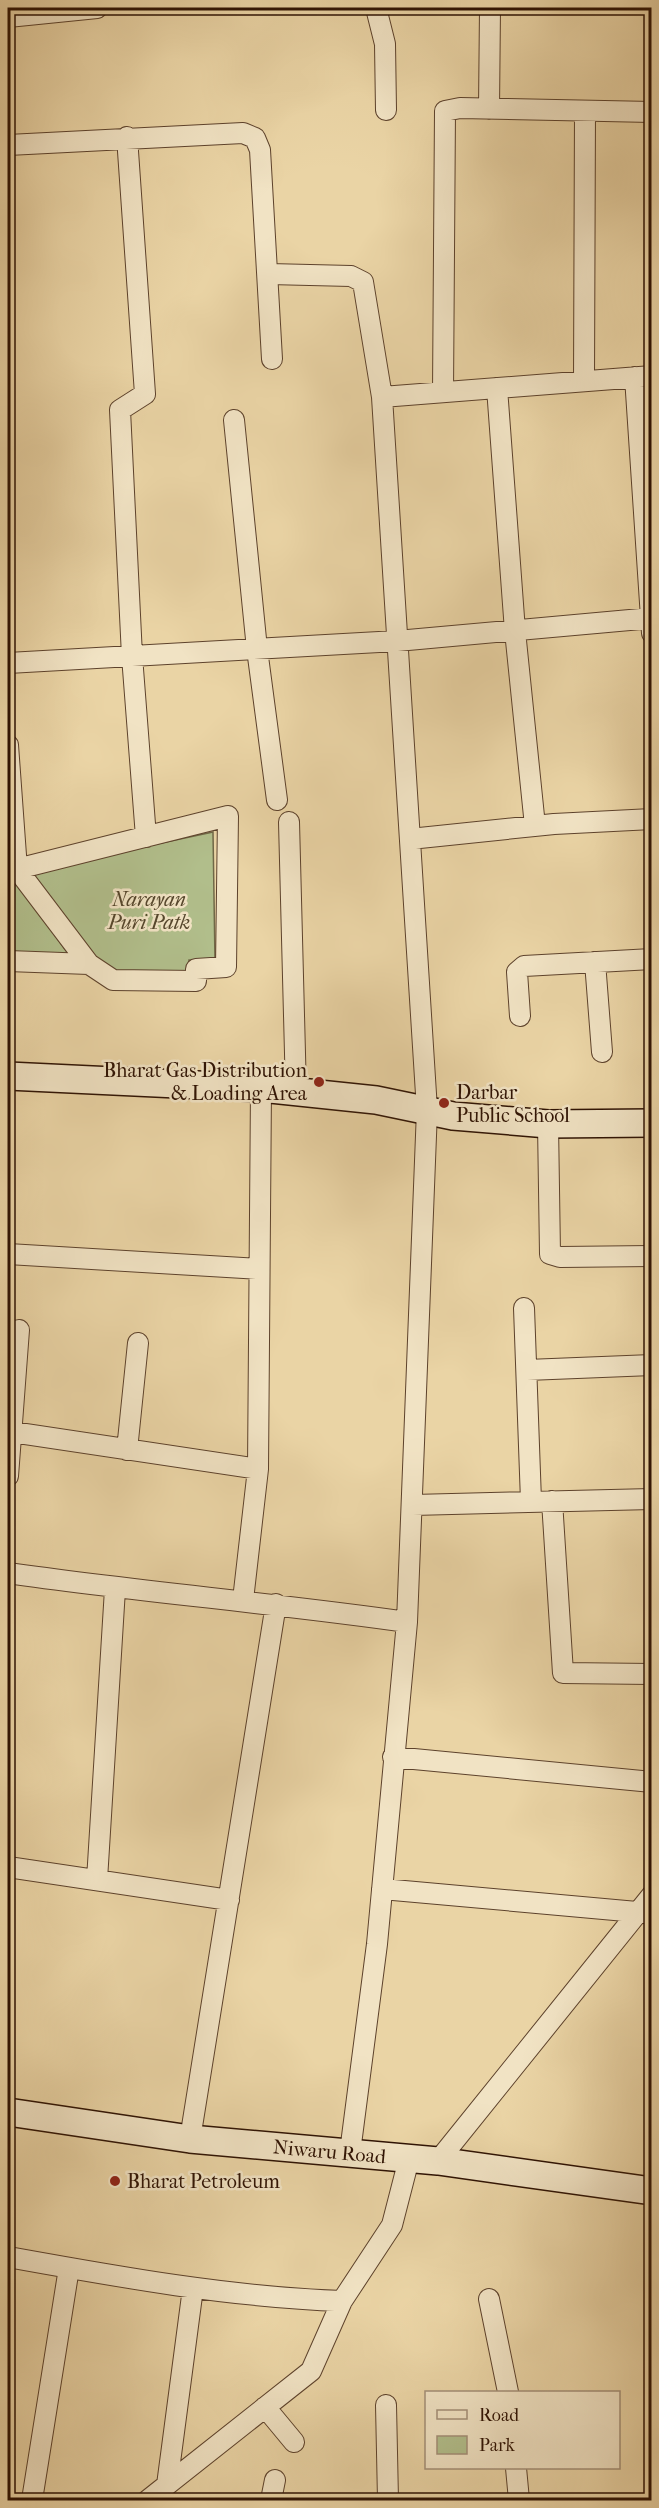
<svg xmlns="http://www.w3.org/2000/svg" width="659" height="2508" font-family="'IM FELL French Canon',serif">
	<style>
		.green { fill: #b1be8b; stroke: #706847; stroke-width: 1.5 }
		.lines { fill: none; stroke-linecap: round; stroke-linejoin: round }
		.street-casing { stroke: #5d422c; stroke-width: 22 }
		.secondary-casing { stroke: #2e1203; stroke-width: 30 }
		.street { stroke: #f1e3c4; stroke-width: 20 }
		.secondary { stroke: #f1e3c4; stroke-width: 27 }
		.poi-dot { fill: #8f2418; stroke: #f1e3c4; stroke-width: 2 }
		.labels { text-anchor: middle; stroke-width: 5; stroke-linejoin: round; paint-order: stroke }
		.park-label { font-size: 20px; font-style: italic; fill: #55462c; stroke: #f1e3c4 }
		.poi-label { font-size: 20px; fill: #2e1203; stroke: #f1e3c4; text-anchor: start }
		.street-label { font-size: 20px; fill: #2e1203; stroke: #f1e3c4 }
	</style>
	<rect width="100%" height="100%" fill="#ead4a5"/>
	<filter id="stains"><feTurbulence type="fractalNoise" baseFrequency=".00333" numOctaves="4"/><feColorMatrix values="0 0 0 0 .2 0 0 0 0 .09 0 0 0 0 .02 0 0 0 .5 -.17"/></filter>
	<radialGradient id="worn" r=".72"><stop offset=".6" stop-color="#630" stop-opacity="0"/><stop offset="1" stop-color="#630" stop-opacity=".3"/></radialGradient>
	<!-- green -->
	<path class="green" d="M 213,832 L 215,961 L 189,960 L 188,976 L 114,973 L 92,958 L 25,872 Z
		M 14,878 L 72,959 L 8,957 L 8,879 Z"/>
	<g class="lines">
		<defs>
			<path id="street" d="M 376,8 L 385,44 L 386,110
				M 8,17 L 97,8
				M 489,109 L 490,8
				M 127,137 L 145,394 L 120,410 L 132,656 L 146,837
				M 8,145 L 243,133 L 255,138 L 260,150 L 272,359
				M 269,274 L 351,276 L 363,282 L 382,397
				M 635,377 L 652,633
				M 584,381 L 585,111
				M 497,388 L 515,631 L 535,826
				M 443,392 L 445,111 L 460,108 L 652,112
				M 234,420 L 257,649 L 277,800
				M 8,663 L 397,641 L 652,618
				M 8,745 L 17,869 L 89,964 L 113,980 L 196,981 L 196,969 L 226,967 L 228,816 L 17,869 L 8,871
				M 289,822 L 296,1092
				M 410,839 L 554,824 L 652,819
				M 8,961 L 89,964
				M 595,962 L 602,1052
				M 520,1016 L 517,972 L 524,966 L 652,959
				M 548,1124 L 550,1254 L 560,1257 L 652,1256
				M 8,1254 L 259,1269
				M 524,1308 L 531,1501
				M 527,1370 L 652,1365
				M 12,1432 L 258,1469
				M 127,1450 L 138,1343
				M 8,1476 L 19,1330
				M 552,1501 L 563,1673 L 652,1674
				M 413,1505 L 652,1499
				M 8,1573 C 140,1592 274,1603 407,1622
				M 243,1600 L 258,1469 L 261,1088
				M 393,1757 L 652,1782
				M 8,1867 L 229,1900
				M 97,1880 L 115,1589
				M 382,1889 L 648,1913
				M 190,2139 L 276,1604
				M 350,2152 L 377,1944 L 407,1622 L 427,1110 L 382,397 L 652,376
				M 438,2161 L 652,1895
				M 8,2257 C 119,2277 229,2297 342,2301 L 392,2225 L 409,2159
				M 489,2299 L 508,2392
				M 386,2405 L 388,2500
				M 265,2407 L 294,2442
				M 516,2468 L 519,2500
				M 167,2485 L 193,2288
				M 32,2500 L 69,2268
				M 148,2500 L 311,2371 L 342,2301
				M 271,2500 L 275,2480"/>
			<g id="secondary">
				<path d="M 8,1076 L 261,1088 L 376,1100 L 453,1116 L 548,1124 L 652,1123"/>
				<path id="s1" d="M 8,2112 L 190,2139 L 438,2161 L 652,2191"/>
			</g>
		</defs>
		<!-- street casing -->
		<use href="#street" class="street-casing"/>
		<!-- secondary casing -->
		<use href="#secondary" class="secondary-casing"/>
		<!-- street -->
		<use href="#street" class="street"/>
		<!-- secondary -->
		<use href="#secondary" class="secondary"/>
	</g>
	<!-- markers -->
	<g class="poi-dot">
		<circle cx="319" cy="1082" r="6"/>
		<circle cx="444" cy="1103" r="6"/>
		<circle cx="115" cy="2181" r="6"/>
	</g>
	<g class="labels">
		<!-- park labels -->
		<g class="park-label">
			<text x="149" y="906">Narayan<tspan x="149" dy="23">Puri Patk</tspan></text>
		</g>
		<!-- poi labels -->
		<g class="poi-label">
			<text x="307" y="1077" text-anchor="end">Bharat Gas Distribution<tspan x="307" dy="23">&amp; Loading Area</tspan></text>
			<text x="456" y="1099">Darbar<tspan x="456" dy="23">Public School</tspan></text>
			<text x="127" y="2188">Bharat Petroleum</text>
		</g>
		<!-- street labels -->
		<g class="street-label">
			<text dy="7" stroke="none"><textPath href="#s1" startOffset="324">Niwaru Road</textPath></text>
		</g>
	</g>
	<!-- margin -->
	<rect width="659" height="2508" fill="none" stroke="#ead4a5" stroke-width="30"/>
	<rect x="9" y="9" width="641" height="2490" fill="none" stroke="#2e1203" stroke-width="3"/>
	<rect x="15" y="15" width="629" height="2478" fill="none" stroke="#2e1203" stroke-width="1.5"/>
	<!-- legend -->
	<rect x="425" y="2391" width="195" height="78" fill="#f1e3c4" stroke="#a38f77" stroke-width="1.5"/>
	<rect x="437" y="2410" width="30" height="9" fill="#f1e3c4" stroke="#a38f77" stroke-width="1.5"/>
	<text x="479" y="2421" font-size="18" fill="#2e1203">Road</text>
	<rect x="437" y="2436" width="30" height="18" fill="#b1be8b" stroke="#a38f77" stroke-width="1.5"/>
	<text x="479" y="2451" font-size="18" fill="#2e1203">Park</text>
	<rect width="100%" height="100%" filter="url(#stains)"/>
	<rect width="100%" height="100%" fill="url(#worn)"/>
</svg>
